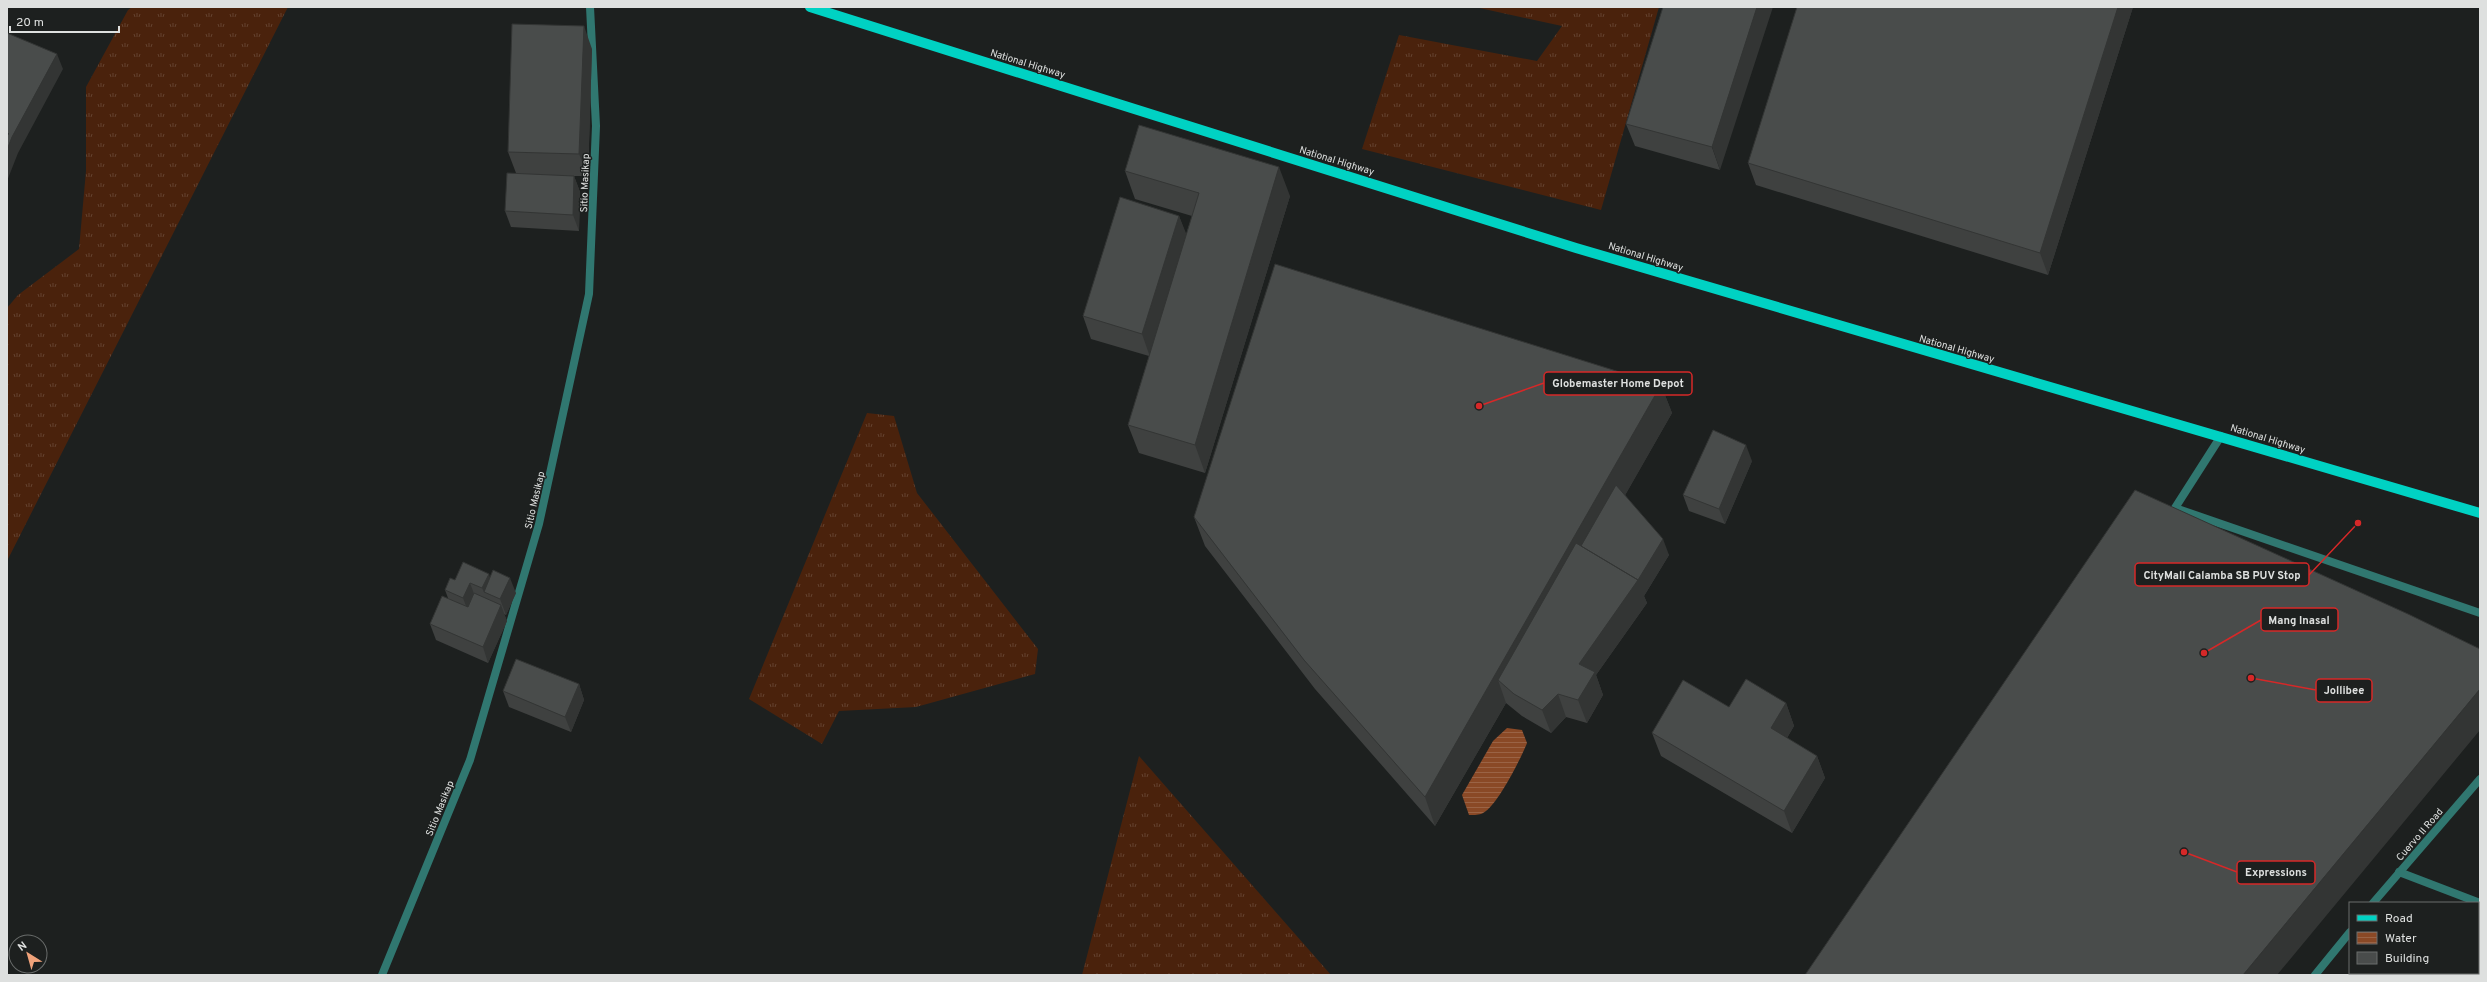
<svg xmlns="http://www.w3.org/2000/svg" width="2487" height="982" font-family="Overpass,sans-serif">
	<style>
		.grass { fill: url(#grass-tufts) }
		.water { fill: url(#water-rules) }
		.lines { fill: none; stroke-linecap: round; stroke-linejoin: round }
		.service { stroke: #307770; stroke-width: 8 }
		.minor { stroke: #307770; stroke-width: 8 }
		.tertiary { stroke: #307770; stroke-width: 8 }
		.primary { stroke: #00d2c3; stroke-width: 10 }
		.wall { fill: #3f4140 }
		.shaded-wall { fill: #333534 }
		.building { fill: #494c4b; stroke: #333534 }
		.labels { text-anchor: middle; stroke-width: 3; stroke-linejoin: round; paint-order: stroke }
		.street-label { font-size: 10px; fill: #dee0df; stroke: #1d201f }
		.leader { fill: none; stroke: #d62828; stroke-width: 1.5 }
		.callout-dot { fill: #d62828; stroke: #1d201f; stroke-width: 1.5 }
		.callout { fill: #1d201f; stroke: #d62828; stroke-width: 1.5 }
		.callout-label { font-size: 11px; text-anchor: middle; font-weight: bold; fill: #dee0df }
	</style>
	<defs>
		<pattern id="grass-tufts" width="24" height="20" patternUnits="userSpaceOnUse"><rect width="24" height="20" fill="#4a220c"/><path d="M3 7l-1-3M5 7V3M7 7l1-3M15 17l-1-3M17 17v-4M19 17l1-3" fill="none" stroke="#64422f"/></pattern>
		<pattern id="water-rules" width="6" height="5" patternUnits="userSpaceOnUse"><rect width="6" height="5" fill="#8a4926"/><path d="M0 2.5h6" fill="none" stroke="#9a6345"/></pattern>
	</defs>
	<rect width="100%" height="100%" fill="#1d201f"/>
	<!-- grass -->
	<path class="grass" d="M 132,7 L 288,7 L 7,561 L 7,308 L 18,295 L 79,249 L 86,171 L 86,87 L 128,10 Z
		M 1475,7 L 1659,7 L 1601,210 L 1362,149 L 1399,35 L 1537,61 L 1562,26 Z
		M 867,413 L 894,416 L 917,493 L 1038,649 L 1035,674 L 916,707 L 839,711 L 822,744 L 749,699 Z
		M 1139,756 L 1331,975 L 1082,975 Z"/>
	<!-- water -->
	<path class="water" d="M 1507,728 L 1522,730 L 1527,743 C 1521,758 1496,809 1481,814 C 1478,815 1472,815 1469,815 L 1462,795 L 1493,741 Z"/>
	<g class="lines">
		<!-- service -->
		<path class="service" d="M 2175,508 L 2221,436
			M 2170,517 L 2175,508 L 2480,613"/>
		<!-- minor -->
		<path class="minor" d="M 2399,872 L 2480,903
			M 382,975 L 470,760 L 539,524 L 589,294 L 596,126 L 590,7"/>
		<!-- tertiary -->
		<path class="tertiary" d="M 2373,903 L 2480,779
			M 2315,975 L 2350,932"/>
		<!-- primary -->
		<path class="primary" d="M 810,7 L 1576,248 L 2480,513"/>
	</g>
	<!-- wall -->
	<path class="wall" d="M 1663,7 L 1720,170 L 1635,146 L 1626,124 Z
		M 2133,7 L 2048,275 L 1756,185 L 1748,163 Z
		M 592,49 L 588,176 L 574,176 L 580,192 L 579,231 L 511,227 L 505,211 L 516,173 L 508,152 Z
		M 1125,171 L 1290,196 L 1205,473 L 1139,453 L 1128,425 L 1149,356 L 1091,339 L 1083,316 L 1179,216 L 1186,235 L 1192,216 L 1135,199 Z
		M 1661,385 L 1672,413 L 1625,495 L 1669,555 L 1644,596 L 1647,603 L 1596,675 L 1603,695 L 1587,723 L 1566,717 L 1551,733 L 1522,716 L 1506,703 L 1435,826 L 1315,689 L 1205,546 L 1194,517 Z
		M 1752,461 L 1725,524 L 1689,511 L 1683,495 Z
		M 490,578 L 516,593 L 506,615 L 504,614 L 507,621 L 488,663 L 436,640 L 430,624 L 448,598 L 445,590 L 455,580 Z
		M 579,684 L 584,700 L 571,732 L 509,707 L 503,691 Z
		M 1786,703 L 1794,726 L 1787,738 L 1817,756 L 1825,778 L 1792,833 L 1661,756 L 1652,733 L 1729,707 Z"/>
	<!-- shaded-wall -->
	<path class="shaded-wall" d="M 1757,7 L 1773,7 L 1720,170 L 1712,147 Z
		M 2118,7 L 2133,7 L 2048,275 L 2040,253 Z
		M 584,26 L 592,49 L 588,176 L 579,154 Z
		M 57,54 L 63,69 L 18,153 L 7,181 L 7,150 L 12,137 Z
		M 1279,167 L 1290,196 L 1205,473 L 1195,445 Z
		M 574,176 L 580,192 L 579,231 L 573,215 Z
		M 1179,216 L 1188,238 L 1150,357 L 1142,334 Z
		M 1661,385 L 1672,413 L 1590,557 L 1498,680 L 1506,703 L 1435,826 L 1425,797 Z
		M 1746,445 L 1752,461 L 1725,524 L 1719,509 Z
		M 1663,539 L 1669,555 L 1644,596 L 1647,603 L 1596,675 L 1603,695 L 1587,723 L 1578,700 L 1579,664 Z
		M 489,574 L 494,590 L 484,592 L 482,588 Z
		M 510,578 L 516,593 L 506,615 L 500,599 Z
		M 470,583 L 476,599 L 469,614 L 463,598 Z
		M 501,605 L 507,621 L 488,663 L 483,647 Z
		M 579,684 L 584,700 L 571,732 L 565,717 Z
		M 2480,689 L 2480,730 L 2277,975 L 2243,975 Z
		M 1558,694 L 1566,717 L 1551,733 L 1542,710 Z
		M 1786,703 L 1794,726 L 1779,751 L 1771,728 Z
		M 1817,756 L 1825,778 L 1792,833 L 1784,811 Z"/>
	<!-- building -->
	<path class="building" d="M 1663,7 L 1757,7 L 1712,147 L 1626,124 Z
		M 1797,7 L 2118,7 L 2040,253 L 1748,163 Z
		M 512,24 L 584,26 L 579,154 L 508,152 Z
		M 7,33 L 57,54 L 12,137 L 7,150 L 7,134 L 9,134 L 7,133 Z
		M 1139,125 L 1279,167 L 1195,445 L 1128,425 L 1199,193 L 1125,171 Z
		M 507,173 L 574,176 L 573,215 L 505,211 Z
		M 1120,197 L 1179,216 L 1142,334 L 1083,316 Z
		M 1275,264 L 1661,385 L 1425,797 L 1304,660 L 1194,517 Z
		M 1713,430 L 1746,445 L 1719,509 L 1683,495 Z
		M 1616,485 L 1663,539 L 1638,580 L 1581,546 Z
		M 2135,490 L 2408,614 L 2480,649 L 2480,689 L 2243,975 L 1805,975 Z
		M 1576,543 L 1638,580 L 1579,664 L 1595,672 L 1578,700 L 1558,694 L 1542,710 L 1514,694 L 1498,680 Z
		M 463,562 L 489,574 L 482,588 L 470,583 L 463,598 L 445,590 L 450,578 L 455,580 Z
		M 493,570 L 510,578 L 500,599 L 484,592 Z
		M 474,593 L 501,605 L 483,647 L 430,624 L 442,596 L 468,607 Z
		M 516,659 L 579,684 L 565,717 L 503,691 Z
		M 1746,679 L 1786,703 L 1771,728 L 1817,756 L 1784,811 L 1652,733 L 1683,680 L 1729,707 Z"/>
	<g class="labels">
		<!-- street labels -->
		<g class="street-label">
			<text transform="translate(1028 63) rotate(17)" y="4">National Highway</text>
			<text transform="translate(1337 160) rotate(17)" y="4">National Highway</text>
			<text transform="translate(584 183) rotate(-88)" y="4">Sitio Masikap</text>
			<text transform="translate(1646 256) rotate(17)" y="4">National Highway</text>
			<text transform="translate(1957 348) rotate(16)" y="4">National Highway</text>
			<text transform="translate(2268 438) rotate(17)" y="4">National Highway</text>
			<text transform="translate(534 500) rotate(-77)" y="4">Sitio Masikap</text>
			<text transform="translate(439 808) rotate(-68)" y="4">Sitio Masikap</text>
			<text transform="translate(2419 834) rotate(-49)" y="4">Cuervo II Road</text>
		</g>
	</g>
	<!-- callouts -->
	<path class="leader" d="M1479 406L1544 383M2358 523L2309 575M2204 653L2261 620M2251 678L2316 690M2184 852L2237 872"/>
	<g class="callout-dot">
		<circle cx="1479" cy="406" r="4"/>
		<circle cx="2358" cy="523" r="4"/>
		<circle cx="2204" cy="653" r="4"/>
		<circle cx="2251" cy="678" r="4"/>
		<circle cx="2184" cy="852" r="4"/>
	</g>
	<g class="callout">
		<rect x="1544" y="372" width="148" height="23" rx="4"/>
		<rect x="2135" y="563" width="174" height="23" rx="4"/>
		<rect x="2261" y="608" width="77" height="23" rx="4"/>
		<rect x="2316" y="679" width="56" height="23" rx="4"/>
		<rect x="2237" y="861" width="78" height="23" rx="4"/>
	</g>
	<g class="callout-label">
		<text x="1618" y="387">Globemaster Home Depot</text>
		<text x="2222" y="579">CityMall Calamba SB PUV Stop</text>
		<text x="2299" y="624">Mang Inasal</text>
		<text x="2344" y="694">Jollibee</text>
		<text x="2276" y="876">Expressions</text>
	</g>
	<!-- border -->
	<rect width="2487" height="982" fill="none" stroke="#dee0df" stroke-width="16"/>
	<!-- legend -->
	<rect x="2349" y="902" width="130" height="72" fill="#1d201f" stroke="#6a6d6c"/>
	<rect x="2357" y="915" width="20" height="6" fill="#00d2c3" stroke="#6a6d6c"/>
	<text x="2385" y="922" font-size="12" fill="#dee0df">Road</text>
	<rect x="2357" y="932" width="20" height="12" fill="url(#water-rules)" stroke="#6a6d6c"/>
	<text x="2385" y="942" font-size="12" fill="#dee0df">Water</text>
	<rect x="2357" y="952" width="20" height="12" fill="#494c4b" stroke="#6a6d6c"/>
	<text x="2385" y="962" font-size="12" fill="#dee0df">Building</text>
	<!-- north arrow -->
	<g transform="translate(28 954) rotate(323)"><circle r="19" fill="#1d201f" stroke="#6a6d6c"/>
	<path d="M0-3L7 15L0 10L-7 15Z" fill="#f0a27a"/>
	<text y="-6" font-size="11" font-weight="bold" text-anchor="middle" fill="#dee0df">N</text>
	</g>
	<!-- scale -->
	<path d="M10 26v6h109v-6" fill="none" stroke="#dee0df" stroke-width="2"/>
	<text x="16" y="26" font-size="12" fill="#dee0df" stroke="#1d201f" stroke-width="3" paint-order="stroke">20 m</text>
</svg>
